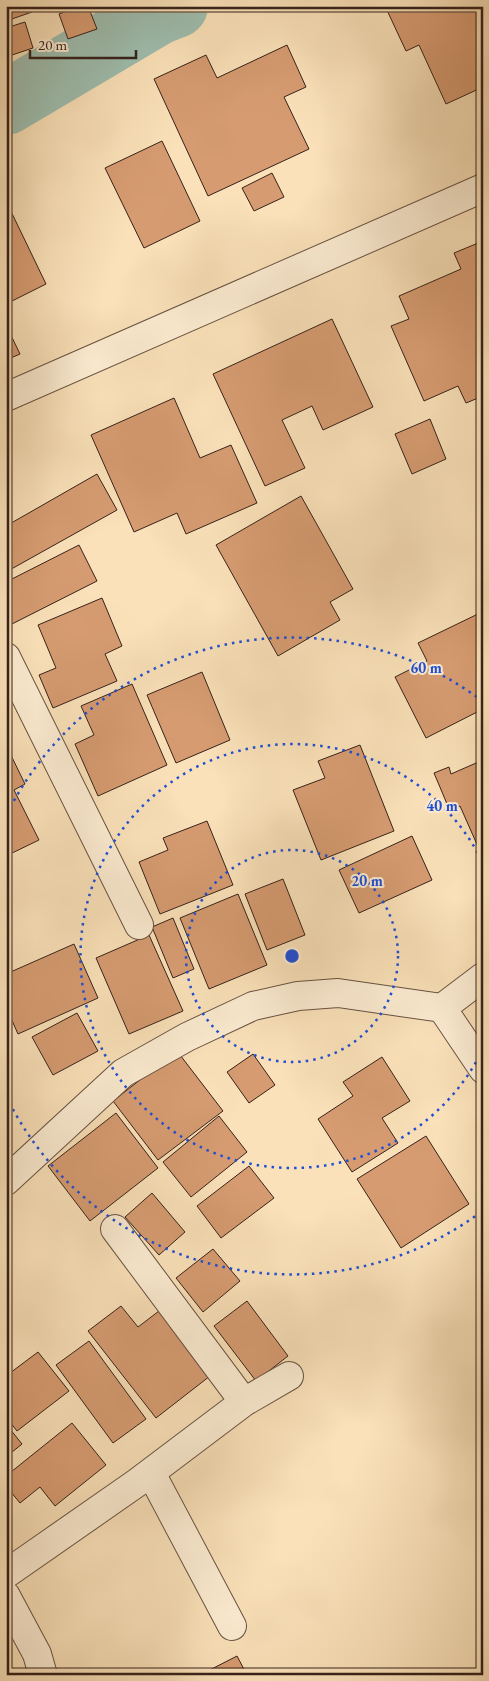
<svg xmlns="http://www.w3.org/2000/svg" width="489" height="1681" font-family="'EB Garamond',serif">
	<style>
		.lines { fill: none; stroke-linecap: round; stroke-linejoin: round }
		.river { stroke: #9ebeaf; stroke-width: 64 }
		.building { fill: #d69b71; stroke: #36221b }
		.minor-casing { stroke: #675242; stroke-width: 30 }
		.minor { stroke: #fcecd2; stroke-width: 28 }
		.ring { fill: none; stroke: #1d4ed8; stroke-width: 2.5; stroke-dasharray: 2.5 5 }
		.centre { fill: #1d4ed8; stroke: #fcecd2; stroke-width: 2.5 }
		.ring-label { font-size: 15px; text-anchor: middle; font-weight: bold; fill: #1d4ed8; stroke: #fcecd2; stroke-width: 4; stroke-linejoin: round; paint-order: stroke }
	</style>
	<rect width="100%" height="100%" fill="#fae1b9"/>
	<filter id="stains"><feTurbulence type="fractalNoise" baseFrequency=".004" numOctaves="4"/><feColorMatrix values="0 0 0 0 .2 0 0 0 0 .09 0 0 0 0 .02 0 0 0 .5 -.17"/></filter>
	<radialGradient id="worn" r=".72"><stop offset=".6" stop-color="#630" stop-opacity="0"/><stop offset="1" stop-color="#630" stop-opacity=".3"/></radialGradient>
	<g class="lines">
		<!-- river -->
		<path class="river" d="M 6,103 L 158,13 L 176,6"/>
	</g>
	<!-- building -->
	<path class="building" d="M 6,6 L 29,6 L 32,12 L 6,21 Z
		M 80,6 L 88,6 L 97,29 L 68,39 L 59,14 Z
		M 385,6 L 451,6 L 452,8 L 456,6 L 483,6 L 483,87 L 446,104 L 419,45 L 406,51 Z
		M 25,22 L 33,48 L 6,57 L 6,28 Z
		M 287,45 L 306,87 L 284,97 L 309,149 L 208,196 L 154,79 L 206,55 L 217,78 Z
		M 162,141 L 200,221 L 144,248 L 105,168 Z
		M 272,173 L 284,197 L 254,211 L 242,188 Z
		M 6,201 L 46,284 L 6,304 Z
		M 483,241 L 483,396 L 466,403 L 458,386 L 424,401 L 391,326 L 409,319 L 399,296 L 461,269 L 454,253 Z
		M 332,319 L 373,407 L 323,430 L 312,406 L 282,420 L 305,468 L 265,486 L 213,374 Z
		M 6,325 L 20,354 L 6,360 Z
		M 174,398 L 200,458 L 231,445 L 257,503 L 186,534 L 177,513 L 134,532 L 91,435 Z
		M 430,419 L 446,459 L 412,474 L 395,434 Z
		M 97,474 L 117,510 L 6,572 L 6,526 Z
		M 301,496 L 353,589 L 330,602 L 340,620 L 278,656 L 216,545 Z
		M 79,545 L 97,581 L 8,626 L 6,623 L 6,582 Z
		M 102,598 L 122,646 L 105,654 L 117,681 L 53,708 L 39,675 L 56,668 L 38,625 Z
		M 482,612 L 483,709 L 426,738 L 395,677 L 427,661 L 418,643 Z
		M 202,672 L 230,740 L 176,763 L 147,695 Z
		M 132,684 L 167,765 L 98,796 L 75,744 L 94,735 L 81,706 Z
		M 6,745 L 25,784 L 14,790 L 39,840 L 8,855 L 6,851 Z
		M 360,745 L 394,831 L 321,860 L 293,790 L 325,778 L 318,761 Z
		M 483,760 L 483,858 L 460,806 L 450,811 L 434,773 L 449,767 L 451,774 Z
		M 207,821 L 233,885 L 160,914 L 139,862 L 168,850 L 163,838 Z
		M 412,836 L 432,880 L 359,913 L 339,870 Z
		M 283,879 L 305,935 L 267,950 L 245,894 Z
		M 238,894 L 267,965 L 209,989 L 180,918 Z
		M 173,918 L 194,969 L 173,978 L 152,927 Z
		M 149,935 L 183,1011 L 129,1034 L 96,958 Z
		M 74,944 L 98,998 L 18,1034 L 6,1007 L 6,974 Z
		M 77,1013 L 98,1051 L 53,1075 L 32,1037 Z
		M 177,1051 L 223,1111 L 158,1160 L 113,1101 Z
		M 253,1054 L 275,1085 L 249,1103 L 227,1072 Z
		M 382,1057 L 410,1101 L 382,1118 L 398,1143 L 352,1172 L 318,1119 L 353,1096 L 343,1082 Z
		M 116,1113 L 158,1168 L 90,1221 L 48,1166 Z
		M 219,1116 L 247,1152 L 191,1197 L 163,1162 Z
		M 426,1136 L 469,1204 L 401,1248 L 357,1179 Z
		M 249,1166 L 274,1198 L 221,1238 L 197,1206 Z
		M 152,1193 L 185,1232 L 159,1255 L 125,1217 Z
		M 213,1249 L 240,1281 L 203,1312 L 176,1278 Z
		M 247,1301 L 288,1356 L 256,1381 L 214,1326 Z
		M 121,1306 L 138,1327 L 159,1311 L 210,1376 L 156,1418 L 88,1331 Z
		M 89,1341 L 146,1419 L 113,1443 L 56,1365 Z
		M 38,1352 L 69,1391 L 17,1431 L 6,1417 L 6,1376 Z
		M 72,1423 L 106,1465 L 55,1506 L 40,1487 L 20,1503 L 6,1486 L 6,1476 Z
		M 6,1424 L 22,1444 L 6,1457 Z
		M 237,1656 L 247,1675 L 200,1675 Z"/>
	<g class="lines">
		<defs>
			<path id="minor" d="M 6,397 L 483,188
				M 6,657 L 139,925
				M 483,977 L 442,1008 L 483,1069
				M 6,1181 L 123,1073 L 187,1037 L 253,1006 L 298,996 L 338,993 L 442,1008
				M 115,1229 L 244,1402
				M 151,1473 L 232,1626
				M 6,1574 L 138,1482 L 244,1402 L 289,1376
				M 6,1596 L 37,1654 L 43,1675"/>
		</defs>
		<!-- minor casing -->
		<use href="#minor" class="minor-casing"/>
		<!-- minor -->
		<use href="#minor" class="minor"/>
	</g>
	<!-- distance rings -->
	<g class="ring">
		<circle cx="292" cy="956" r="106"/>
		<path d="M483 1049A212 212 0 1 1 483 863"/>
		<path d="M481 1212A318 318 0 0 1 7 1098M7 814A318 318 0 0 1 481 700"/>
	</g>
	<circle cx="292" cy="956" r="8" class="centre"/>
	<g class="ring-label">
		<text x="426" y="673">60 m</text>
		<text x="442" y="811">40 m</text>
		<text x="367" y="886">20 m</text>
	</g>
	<!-- margin -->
	<rect width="489" height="1681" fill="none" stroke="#fae1b9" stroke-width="25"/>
	<rect x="8" y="8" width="474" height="1666" fill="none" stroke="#36221b" stroke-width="2.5"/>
	<rect x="12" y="12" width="464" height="1656" fill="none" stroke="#36221b"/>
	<!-- scale -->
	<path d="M30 50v8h106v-8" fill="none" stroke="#36221b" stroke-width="2.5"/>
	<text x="38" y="50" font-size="15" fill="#36221b" stroke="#fcecd2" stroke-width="4" paint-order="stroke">20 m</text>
	<rect width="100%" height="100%" filter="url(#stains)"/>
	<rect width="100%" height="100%" fill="url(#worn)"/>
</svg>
